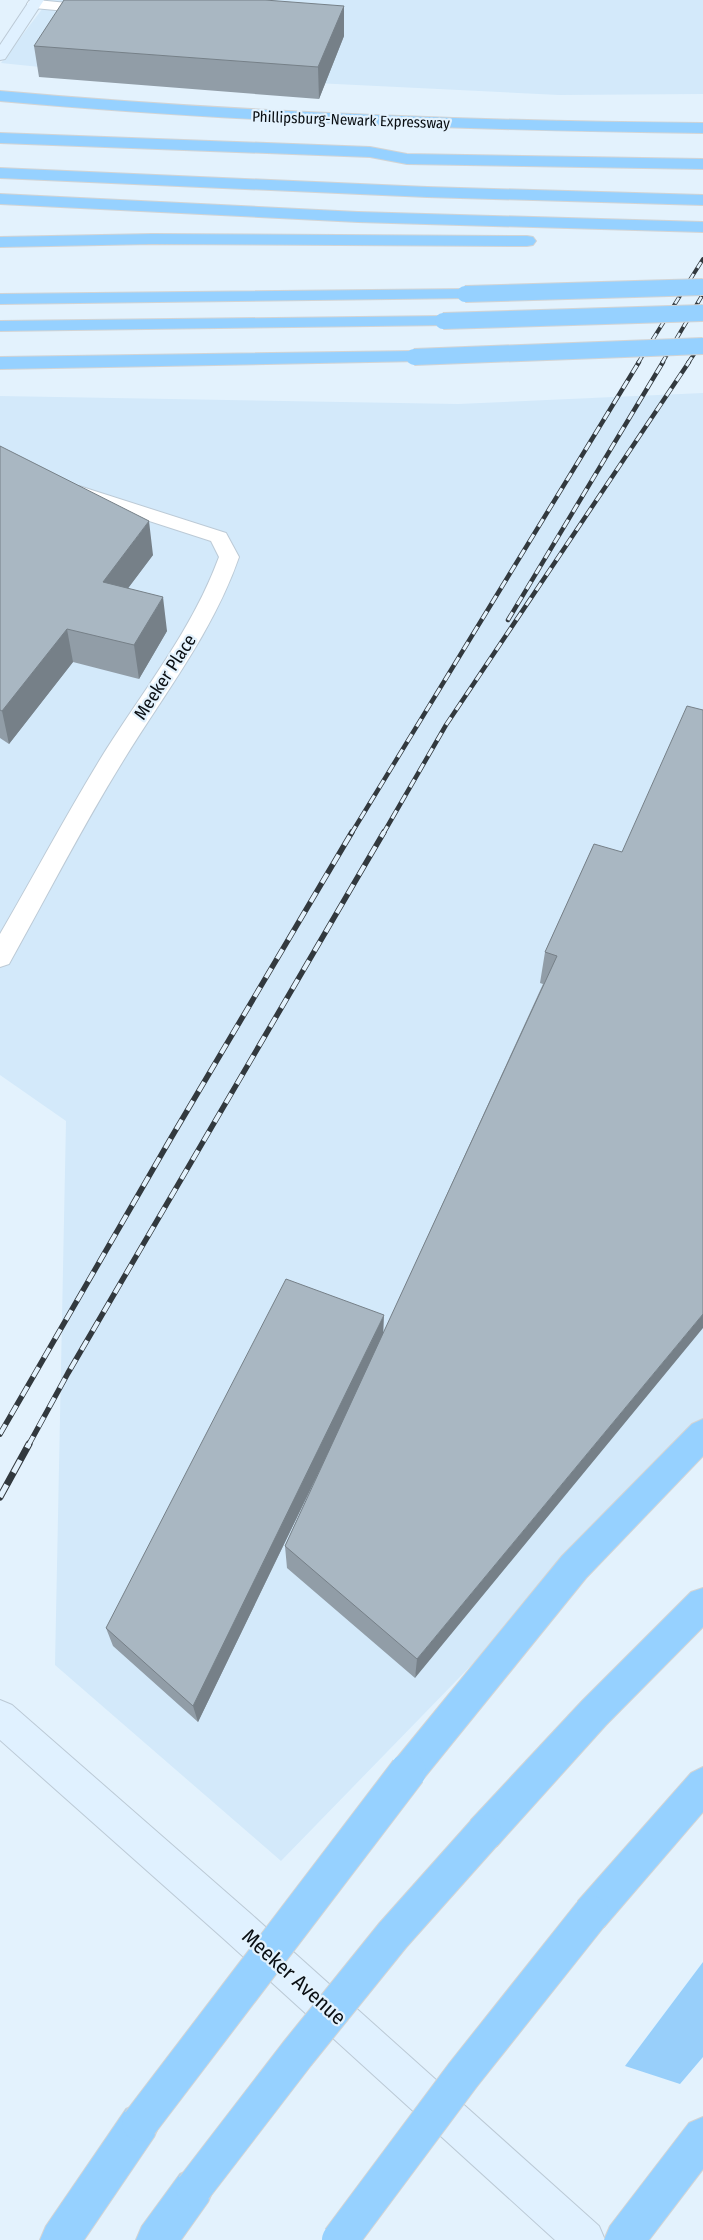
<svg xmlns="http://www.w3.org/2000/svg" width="703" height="2240" font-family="'Fira Sans Condensed',sans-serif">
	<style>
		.built { fill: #d3e9fa }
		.green { fill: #98cffa }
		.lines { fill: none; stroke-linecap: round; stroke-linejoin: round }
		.lane-casing { stroke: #bccad6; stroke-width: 2 }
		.secondary-casing { stroke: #bccad6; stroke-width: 2 }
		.highway-casing { stroke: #d3d4d4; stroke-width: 2 }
		.lane { fill: #fff; fill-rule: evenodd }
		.secondary { fill: #e0f1ff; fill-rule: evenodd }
		.highway { fill: #96d1ff; fill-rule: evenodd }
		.rail-far3-casing { stroke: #32393e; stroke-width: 4 }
		.rail-far2-casing { stroke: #32393e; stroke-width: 4.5 }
		.rail-far1-casing { stroke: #32393e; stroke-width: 5.5 }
		.rail-casing { stroke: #32393e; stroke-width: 7 }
		.rail-far3 { stroke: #e3f2fd; stroke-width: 2.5; stroke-dasharray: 7; stroke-linecap: butt }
		.rail-far2 { stroke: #e3f2fd; stroke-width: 3; stroke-dasharray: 9; stroke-linecap: butt }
		.rail-far1 { stroke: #e3f2fd; stroke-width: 4; stroke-dasharray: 11; stroke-linecap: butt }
		.rail { stroke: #e3f2fd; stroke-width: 5; stroke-dasharray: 14; stroke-linecap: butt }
		.highway-bridge-far1-casing { stroke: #d3d4d4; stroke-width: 18; stroke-linecap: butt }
		.highway-bridge-casing { stroke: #d3d4d4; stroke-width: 38; stroke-linecap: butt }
		.highway-bridge-far1 { stroke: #96d1ff; stroke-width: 16 }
		.highway-bridge { stroke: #96d1ff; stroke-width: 36 }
		.wall { fill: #919da7 }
		.shaded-wall { fill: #768088 }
		.building { fill: #a9b7c2; stroke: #768088 }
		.labels { text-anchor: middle; stroke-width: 4.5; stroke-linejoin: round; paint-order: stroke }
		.far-street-label { font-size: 15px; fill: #090e12; stroke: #e3f2fd }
		.street-label { font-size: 18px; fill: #090e12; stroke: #e3f2fd }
		.near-street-label { font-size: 21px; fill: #090e12; stroke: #e3f2fd }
	</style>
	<rect width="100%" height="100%" fill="#e3f2fd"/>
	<!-- built -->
	<path class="built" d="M 49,0 L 703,0 L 703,94 L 559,95 L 89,72 L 1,63 Z
		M 703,393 L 703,1427 L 281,1861 L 55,1665 L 66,1121 L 0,1075 L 0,396 L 458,404 Z"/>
	<!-- green -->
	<path class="green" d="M 703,1962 L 703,2057 L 680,2084 L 625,2066 Z"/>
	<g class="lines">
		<defs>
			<path id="lane" d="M 37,0 L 98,6 L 105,10 L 98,14 L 34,8 L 27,4 L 29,1 Z
				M 79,486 L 226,533 L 239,557 C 213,632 164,694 123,761 C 82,827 47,896 9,964 L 0,967 L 0,934 C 35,874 67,813 104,753 C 145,688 192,630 219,557 L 211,541 L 72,496 L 69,492 L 72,488 Z"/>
			<path id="secondary" d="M 30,0 L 44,0 L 5,59 L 0,60 L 0,45 Z
				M 0,1700 L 12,1705 L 251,1914 L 599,2226 L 605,2240 L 555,2240 L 225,1940 L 0,1740 Z"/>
			<path id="highway" d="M 0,91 C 234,112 468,121 703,123 L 703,133 C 468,130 234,122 0,101 Z
				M 0,133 L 370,147 L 407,154 L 703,159 L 703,169 L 407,164 L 370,157 L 0,143 Z
				M 0,168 L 427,187 L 703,195 L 703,205 L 427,197 L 0,178 Z
				M 0,194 L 358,212 L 703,222 L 703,232 L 358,222 L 0,204 Z
				M 152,234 L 527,236 L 533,237 L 536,241 L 533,245 L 527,246 L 152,244 L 0,247 L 0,237 Z
				M 465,289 L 471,290 L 474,294 L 471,298 L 0,304 L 0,294 Z
				M 443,316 L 449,317 L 452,321 L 449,325 L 0,331 L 0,321 Z
				M 414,351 L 421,353 L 423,357 L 421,361 L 0,369 L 0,357 Z
				M 703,1419 L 703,1456 L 586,1578 L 420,1783 L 408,1789 L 396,1783 L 390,1771 L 396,1759 L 562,1556 L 692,1424 Z
				M 703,1588 L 703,1627 L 606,1725 L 497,1846 L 484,1851 L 471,1846 L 466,1833 L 471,1820 L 582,1701 L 691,1592 Z
				M 703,1767 L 703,1812 L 604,1927 L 591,1932 L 578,1927 L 573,1914 L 578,1901 L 691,1773 Z
				M 140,2103 L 154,2109 L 160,2123 L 154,2137 L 84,2240 L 40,2240 L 46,2226 L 126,2109 Z
				M 703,2117 L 703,2169 L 649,2240 L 604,2240 L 610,2226 L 689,2123 Z
				M 194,2168 L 208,2174 L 214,2188 L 208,2202 L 181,2240 L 136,2240 L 142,2226 L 180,2174 Z"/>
		</defs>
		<!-- lane casing -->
		<use href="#lane" class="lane-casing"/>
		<!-- secondary casing -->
		<use href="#secondary" class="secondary-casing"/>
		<!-- highway casing -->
		<use href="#highway" class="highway-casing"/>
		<!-- lane -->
		<use href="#lane" class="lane"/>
		<!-- secondary -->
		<use href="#secondary" class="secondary"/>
		<!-- highway -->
		<use href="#highway" class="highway"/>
		<defs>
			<path id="rail-far3" d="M 638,363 L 703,259
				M 662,363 L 703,294
				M 688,363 L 703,341"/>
			<path id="rail-far2" d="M 508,620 L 663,362
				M 351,834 L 639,362
				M 383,834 L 446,725 L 689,362"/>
			<path id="rail-far1" d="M 0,1434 L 171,1138 L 352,832
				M 28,1446 L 68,1373 L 384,832"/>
			<path id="rail" d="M 0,1497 L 29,1444"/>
		</defs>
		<!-- rail-far3 casing -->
		<use href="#rail-far3" class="rail-far3-casing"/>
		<!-- rail-far2 casing -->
		<use href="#rail-far2" class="rail-far2-casing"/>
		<!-- rail-far1 casing -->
		<use href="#rail-far1" class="rail-far1-casing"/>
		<!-- rail casing -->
		<use href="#rail" class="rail-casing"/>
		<!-- rail-far3 -->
		<use href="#rail-far3" class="rail-far3"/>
		<!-- rail-far2 -->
		<use href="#rail-far2" class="rail-far2"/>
		<!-- rail-far1 -->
		<use href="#rail-far1" class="rail-far1"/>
		<!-- rail -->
		<use href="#rail" class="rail"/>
		<defs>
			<path id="highway-bridge-far1" d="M 465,294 L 703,287
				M 443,321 L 703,313
				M 414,357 L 703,346"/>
			<path id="highway-bridge" d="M 140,2123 L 408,1771
				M 194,2188 L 297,2054 L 393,1935 L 484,1833
				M 340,2240 L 463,2075 L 591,1914"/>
		</defs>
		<!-- highway-bridge-far1 casing -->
		<use href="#highway-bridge-far1" class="highway-bridge-far1-casing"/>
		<!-- highway-bridge casing -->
		<use href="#highway-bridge" class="highway-bridge-casing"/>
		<!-- highway-bridge-far1 -->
		<use href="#highway-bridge-far1" class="highway-bridge-far1"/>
		<!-- highway-bridge -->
		<use href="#highway-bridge" class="highway-bridge"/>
	</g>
	<!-- wall -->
	<path class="wall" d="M 344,6 L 344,36 L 319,99 L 39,77 L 34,46 Z
		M 0,446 L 153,555 L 128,588 L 167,631 L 139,679 L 73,662 L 9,744 L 0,738 Z
		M 594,844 L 415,1678 L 287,1568 L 285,1546 L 321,1468 L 198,1722 L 113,1646 L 106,1628 L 384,1332 L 543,984 L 540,983 L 545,952 Z"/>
	<!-- shaded-wall -->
	<path class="shaded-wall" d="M 344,6 L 344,36 L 319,99 L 318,67 Z
		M 149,521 L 153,555 L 108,615 L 103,582 Z
		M 163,597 L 167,631 L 139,679 L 134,645 Z
		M 67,629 L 73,662 L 9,744 L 2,711 Z
		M 703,1314 L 703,1328 L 415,1678 L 417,1659 Z
		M 384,1315 L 383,1339 L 198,1722 L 193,1706 Z"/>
	<!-- building -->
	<path class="building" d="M 64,0 L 265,0 L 344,6 L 318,67 L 34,46 Z
		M 0,446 L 149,521 L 103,582 L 163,597 L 134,645 L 67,629 L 2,711 L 0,710 Z
		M 687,706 L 703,710 L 703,1314 L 417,1659 L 285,1546 L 557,956 L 545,952 L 594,844 L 622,852 Z
		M 286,1279 L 384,1315 L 193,1706 L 106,1628 Z"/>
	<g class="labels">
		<!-- far-street labels -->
		<g class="far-street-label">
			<text transform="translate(351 120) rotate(2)" y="5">Phillipsburg-Newark Expressway</text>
		</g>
		<!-- street labels -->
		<g class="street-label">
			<text transform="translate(165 677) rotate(-57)" y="6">Meeker Place</text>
		</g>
		<!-- near-street labels -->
		<g class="near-street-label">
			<text transform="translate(294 1977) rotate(42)" y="7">Meeker Avenue</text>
		</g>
	</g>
</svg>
